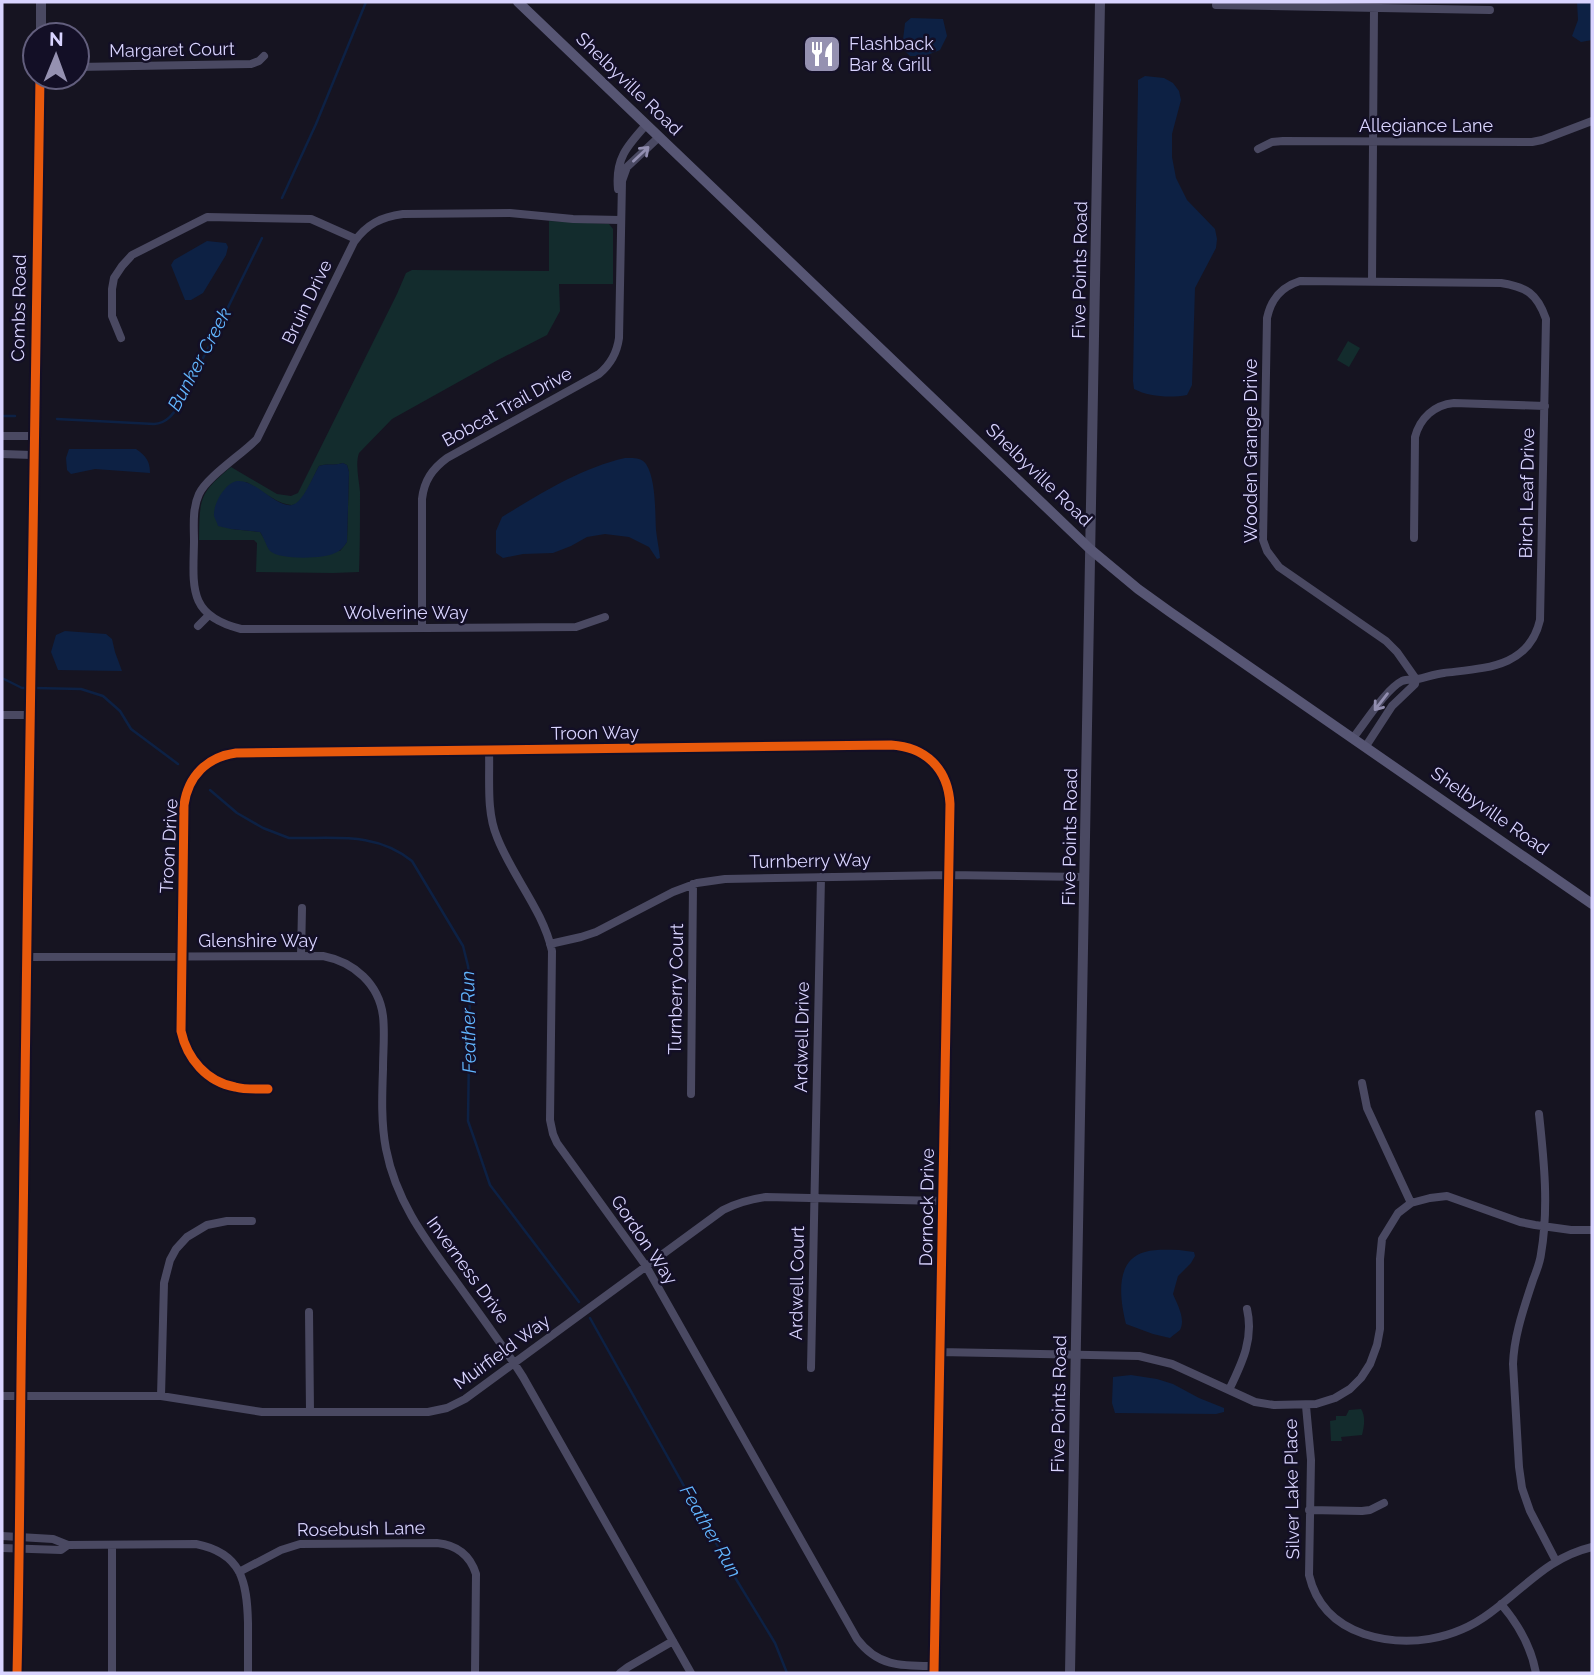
<svg xmlns="http://www.w3.org/2000/svg" width="1594" height="1675" font-family="Raleway,sans-serif">
	<style>
		.green { fill: #132c2d; fill-rule: evenodd }
		.water { fill: #0d2144 }
		.lines { fill: none; stroke-linecap: round; stroke-linejoin: round }
		.stream { stroke: #0d2144; stroke-width: 2.5 }
		.minor { stroke: #4a4962; stroke-width: 8 }
		.tertiary { stroke: #4a4962; stroke-width: 10 }
		.secondary { stroke: #575674; stroke-width: 10 }
		.cycleway-casing { stroke: #130f26; stroke-width: 13 }
		.cycleway { stroke: #e8590c; stroke-width: 9 }
		.oneway { stroke: #928eb0 }
		.labels { text-anchor: middle; stroke-width: 5; stroke-linejoin: round; paint-order: stroke }
		.poi-label { font-size: 18px; fill: #d9d4ff; stroke: #130f26; text-anchor: start }
		.street-label { font-size: 18px; fill: #d9d4ff; stroke: #130f26 }
		.water-label { font-size: 19px; font-style: italic; fill: #62b6ff; stroke: #130f26 }
	</style>
	<rect width="100%" height="100%" fill="#161421"/>
	<!-- green -->
	<path class="green" d="M 549,221 L 609,224 L 613,229 L 613,284 L 559,284 L 560,311 L 547,335 L 496,361 L 392,419 L 359,453 C 355,464 359,480 360,492 C 360,519 360,545 359,572 L 333,573 L 256,572 L 257,543 L 254,540 L 199,540 C 200,499 198,494 231,467 L 277,494 L 291,496 L 298,493 L 397,294 L 406,273 L 412,270 L 549,271 ZM 343,463 L 347,465 L 349,472 L 347,542 L 340,551 L 269,549 L 265,540 L 260,532 L 231,529 L 214,515 C 220,492 225,490 246,482 C 259,488 289,515 300,501 C 308,491 313,477 319,466 C 326,463 335,466 343,463 Z
		M 1348,341 L 1360,348 L 1349,367 L 1337,360 Z
		M 1361,1409 C 1366,1417 1364,1427 1362,1435 L 1341,1437 L 1342,1441 L 1331,1441 L 1330,1421 L 1336,1420 L 1336,1416 L 1346,1416 L 1349,1410 Z"/>
	<!-- water -->
	<path class="water" d="M 1577,2 L 1592,2 L 1592,40 L 1581,42 L 1572,36 L 1578,20 Z
		M 911,18 L 943,19 L 947,36 L 940,50 L 925,56 L 910,56 L 902,48 L 905,23 Z
		M 1145,76 L 1164,78 L 1173,83 L 1179,91 L 1181,100 L 1172,134 L 1172,157 L 1176,178 L 1187,200 L 1215,229 L 1217,239 L 1216,248 L 1195,288 L 1192,385 L 1187,395 C 1171,398 1149,397 1134,389 L 1133,381 L 1138,88 L 1138,80 Z
		M 207,241 L 226,243 L 228,247 L 226,255 L 203,293 L 191,300 L 185,300 L 171,265 L 174,260 Z
		M 69,449 L 136,449 C 146,456 150,461 150,473 L 95,469 L 71,474 L 67,470 L 66,458 Z
		M 625,458 C 633,458 641,457 646,464 C 656,479 655,512 656,530 C 657,539 659,549 660,558 L 657,559 L 649,547 L 629,537 L 605,534 L 587,537 L 571,546 L 553,553 L 523,554 L 503,558 L 496,553 L 496,531 L 502,517 C 541,493 581,468 625,458 Z
		M 343,463 L 347,465 L 349,472 L 347,542 C 344,546 341,551 335,553 C 324,559 279,560 270,551 C 266,546 264,537 260,532 L 231,529 L 218,526 C 217,522 215,519 214,516 C 213,504 225,483 237,481 C 256,479 275,508 292,505 C 303,503 313,476 319,466 C 326,463 335,466 343,463 Z
		M 65,631 L 106,634 L 112,639 L 115,652 L 122,671 L 58,670 L 51,652 L 56,635 Z
		M 1179,1250 L 1194,1252 L 1195,1256 L 1191,1263 L 1178,1276 L 1173,1294 C 1177,1304 1186,1319 1180,1330 C 1179,1331 1171,1337 1170,1338 L 1153,1334 L 1126,1324 C 1120,1300 1114,1260 1145,1252 C 1155,1249 1168,1250 1179,1250 Z
		M 1131,1375 L 1157,1379 L 1173,1384 L 1199,1398 L 1224,1408 L 1224,1412 L 1216,1414 L 1115,1413 L 1112,1403 L 1113,1377 Z"/>
	<g class="lines">
		<!-- stream -->
		<path class="stream" d="M 282,198 L 316,124 L 366,2
			M 2,416 L 15,416
			M 57,419 L 154,424 C 169,423 175,411 183,399 L 262,238
			M 2,678 L 22,688 L 27,688
			M 34,688 L 81,689 L 103,696 L 120,711 L 131,729 L 178,764
			M 210,790 L 237,813 L 263,828 L 289,838 C 334,839 375,831 412,861 L 463,946 L 468,966 L 470,983 L 468,1121 L 474,1138 L 490,1185 L 579,1302
			M 590,1318 L 736,1579 L 775,1643 L 787,1673"/>
		<!-- minor -->
		<path class="minor" d="M 1216,5 L 1490,10
			M 77,67 L 251,64 L 259,61 L 264,56
			M 1258,149 L 1272,142 L 1283,141 L 1532,142 L 1542,140 L 1592,121
			M 618,189 C 615,159 627,146 646,125
			M 1372,281 L 1374,8
			M 121,338 L 112,316 L 112,289 L 114,278 L 122,266 L 132,255 L 207,217 L 311,219 L 356,239
			M 2,436 L 33,436
			M 2,454 L 32,455
			M 1414,538 L 1415,437 C 1420,418 1434,405 1454,403 L 1545,406
			M 605,617 L 576,627 L 241,629 C 188,616 193,588 194,542 C 194,527 192,509 199,494 C 207,477 241,455 257,439 L 354,242 C 367,224 381,217 403,214 L 510,213 L 573,219 L 620,220
			M 198,626 L 208,616
			M 422,628 L 422,499 C 424,481 432,469 447,458 L 599,374 C 611,364 617,353 619,338 L 622,181 L 627,167 L 659,137
			M 2,715 L 31,715
			M 1353,738 C 1365,723 1386,689 1402,681 C 1407,679 1412,680 1418,679 C 1427,677 1435,674 1444,673 C 1484,668 1529,668 1540,620 L 1546,319 C 1537,293 1526,287 1501,283 L 1300,281 C 1281,287 1271,299 1267,318 L 1263,540 L 1267,551 L 1279,567 L 1386,641 L 1397,652 L 1416,679
			M 1366,746 L 1392,706 L 1415,684 L 1416,679
			M 489,750 C 490,779 486,811 497,837 C 512,876 543,910 552,951 L 550,1120 L 553,1134 L 557,1143 L 646,1266 L 857,1639 C 878,1667 902,1666 934,1666
			M 550,944 L 581,937 L 596,932 L 673,892 L 697,883 L 725,879 L 948,875 L 1085,877
			M 301,956 L 302,908
			M 27,957 L 323,956 C 354,962 379,984 383,1016 C 385,1033 383,1052 383,1069 C 382,1096 381,1123 386,1149 C 396,1201 425,1239 455,1280 C 478,1312 502,1344 523,1377 L 691,1673
			M 1362,1083 L 1367,1108 L 1411,1203
			M 268,1089 C 258,1089 246,1090 235,1087 C 207,1082 187,1059 181,1031 L 184,805 C 188,776 207,757 236,753 L 891,745 C 925,747 948,768 950,804 L 934,1673
			M 691,1094 L 693,884
			M 1539,1114 C 1544,1160 1549,1208 1541,1254 C 1540,1263 1536,1272 1533,1280 C 1524,1308 1514,1335 1513,1364 L 1519,1467 L 1522,1488 L 1530,1511 L 1556,1561
			M 309,1312 L 310,1412
			M 939,1352 L 1139,1356 L 1172,1364 L 1255,1402 L 1274,1405 L 1316,1404 L 1335,1398 L 1350,1389 L 1361,1378 L 1370,1364 L 1377,1345 L 1380,1329 L 1380,1259 L 1382,1239 L 1398,1213 L 1411,1203 L 1430,1198 L 1447,1196 L 1520,1222 L 1535,1225 L 1571,1230 L 1592,1230
			M 811,1368 L 821,877
			M 1229,1390 C 1242,1363 1254,1339 1247,1309
			M 2,1396 L 161,1396 L 262,1412 L 428,1412 L 447,1408 L 465,1399 L 723,1210 C 737,1203 751,1199 766,1197 L 942,1201
			M 161,1396 L 164,1283 L 170,1260 L 176,1249 L 187,1237 L 207,1225 L 227,1221 L 252,1221
			M 1306,1406 L 1311,1460 L 1309,1575 C 1316,1605 1335,1624 1364,1634 C 1407,1648 1454,1640 1490,1613 C 1526,1587 1547,1558 1592,1547
			M 1309,1510 L 1362,1511 L 1370,1510 L 1384,1503
			M 2,1536 L 53,1539 L 68,1545 L 196,1544 C 242,1553 247,1582 248,1623 C 248,1640 248,1657 248,1673
			M 112,1545 L 112,1673
			M 2,1548 L 61,1550 L 68,1545
			M 239,1572 L 281,1550 L 300,1544 L 437,1543 C 457,1545 470,1555 476,1574 L 475,1673
			M 1501,1604 C 1519,1625 1531,1646 1536,1673
			M 620,1673 L 628,1667 L 673,1641"/>
		<!-- tertiary -->
		<path class="tertiary" d="M 41,35 L 41,2
			M 17,1673 C 20,1550 20,1427 22,1304 C 28,895 32,486 40,77
			M 1070,1673 L 1100,2"/>
		<!-- secondary -->
		<path class="secondary" d="M 518,2 L 1090,549 L 1138,589 L 1170,612 L 1592,904"/>
		<defs>
			<path id="cycleway" d="M 268,1089 C 258,1089 246,1090 235,1087 C 207,1082 187,1059 181,1031 L 184,805 C 188,776 207,757 236,753 L 891,745 C 925,747 948,768 950,804 L 934,1673
				M 17,1673 C 20,1550 20,1427 22,1304 C 28,895 32,486 40,77"/>
		</defs>
		<!-- cycleway casing -->
		<use href="#cycleway" class="cycleway-casing"/>
		<!-- cycleway -->
		<use href="#cycleway" class="cycleway"/>
	</g>
	<!-- one-way arrows -->
	<defs><path id="oneway-shaft" d="M-6 0H5M1.5-3L5.5 0L1.5 3" fill="none" stroke-width="1.6" stroke-linecap="round" stroke-linejoin="round" transform="scale(1.75)"/></defs>
	<g class="oneway">
		<use href="#oneway-shaft" transform="translate(641 154) rotate(-43)"/>
		<use href="#oneway-shaft" transform="translate(1381 702) rotate(128)"/>
	</g>
	<!-- icons -->
	<defs>
		<symbol id="restaurant-square" viewBox="-11 -11 22 22"><rect x="-9" y="-9" width="18" height="18" rx="4" fill="#9591b1" stroke="#130f26"/><path d="M-5-6h1v4h1v-4h1v4h1v-4h1v5L-1.5 .5V6h-2V.5L-5-1ZM5-6V6H3V1.5H1.5Q1.5-4 5-6Z" fill="#fff"/></symbol>
	</defs>
	<g fill-rule="evenodd">
		<use href="#restaurant-square" x="800" y="32" width="44" height="44"/>
	</g>
	<g class="labels">
		<!-- poi labels -->
		<g class="poi-label">
			<text x="849" y="50">Flashback<tspan x="849" dy="21">Bar &amp; Grill</tspan></text>
		</g>
		<!-- street labels -->
		<g class="street-label">
			<text transform="translate(172 50) rotate(-1)" y="6">Margaret Court</text>
			<text transform="translate(629 84) rotate(44)" y="6">Shelbyville Road</text>
			<text x="1426" y="132">Allegiance Lane</text>
			<text transform="translate(1080 270) rotate(-89)" y="6">Five Points Road</text>
			<text transform="translate(307 302) rotate(-64)" y="6">Bruin Drive</text>
			<text transform="translate(19 308) rotate(-89)" y="6">Combs Road</text>
			<text transform="translate(507 407) rotate(-29)" y="6">Bobcat Trail Drive</text>
			<text transform="translate(1251 451) rotate(-90)" y="6">Wooden Grange Drive</text>
			<text transform="translate(1039 475) rotate(44)" y="6">Shelbyville Road</text>
			<text transform="translate(1527 493) rotate(-89)" y="6">Birch Leaf Drive</text>
			<text x="406" y="619">Wolverine Way</text>
			<text transform="translate(595 733) rotate(-1)" y="6">Troon Way</text>
			<text transform="translate(1490 811) rotate(35)" y="6">Shelbyville Road</text>
			<text transform="translate(1070 837) rotate(-89)" y="6">Five Points Road</text>
			<text transform="translate(169 846) rotate(-87)" y="6">Troon Drive</text>
			<text transform="translate(810 861) rotate(-1)" y="6">Turnberry Way</text>
			<text x="258" y="947">Glenshire Way</text>
			<text transform="translate(676 989) rotate(-89)" y="6">Turnberry Court</text>
			<text transform="translate(802 1037) rotate(-89)" y="6">Ardwell Drive</text>
			<text transform="translate(927 1207) rotate(-89)" y="6">Dornock Drive</text>
			<text transform="translate(644 1240) rotate(56)" y="6">Gordon Way</text>
			<text transform="translate(468 1270) rotate(54)" y="6">Inverness Drive</text>
			<text transform="translate(797 1283) rotate(-89)" y="6">Ardwell Court</text>
			<text transform="translate(502 1352) rotate(-36)" y="6">Muirfield Way</text>
			<text transform="translate(1059 1404) rotate(-89)" y="6">Five Points Road</text>
			<text transform="translate(1292 1489) rotate(-91)" y="6">Silver Lake Place</text>
			<text transform="translate(361 1529) rotate(-1)" y="6">Rosebush Lane</text>
		</g>
		<!-- water labels -->
		<g class="water-label">
			<text transform="translate(199 359) rotate(-62)" y="7">Bunker Creek</text>
			<text transform="translate(468 1022) rotate(-91)" y="7">Feather Run</text>
			<text transform="translate(711 1531) rotate(60)" y="7">Feather Run</text>
		</g>
	</g>
	<!-- border -->
	<rect width="1594" height="1675" fill="none" stroke="#d9d4ff" stroke-width="7"/>
	<!-- north arrow -->
	<g transform="translate(56 56) rotate(1)"><circle r="33" fill="#130f26" stroke="#625e7d" stroke-width="2"/>
	<path d="M0-5L12 26L0 18L-12 26Z" fill="#9591b1"/>
	<text y="-10" font-size="19" font-weight="bold" text-anchor="middle" fill="#d9d4ff">N</text>
	</g>
</svg>
